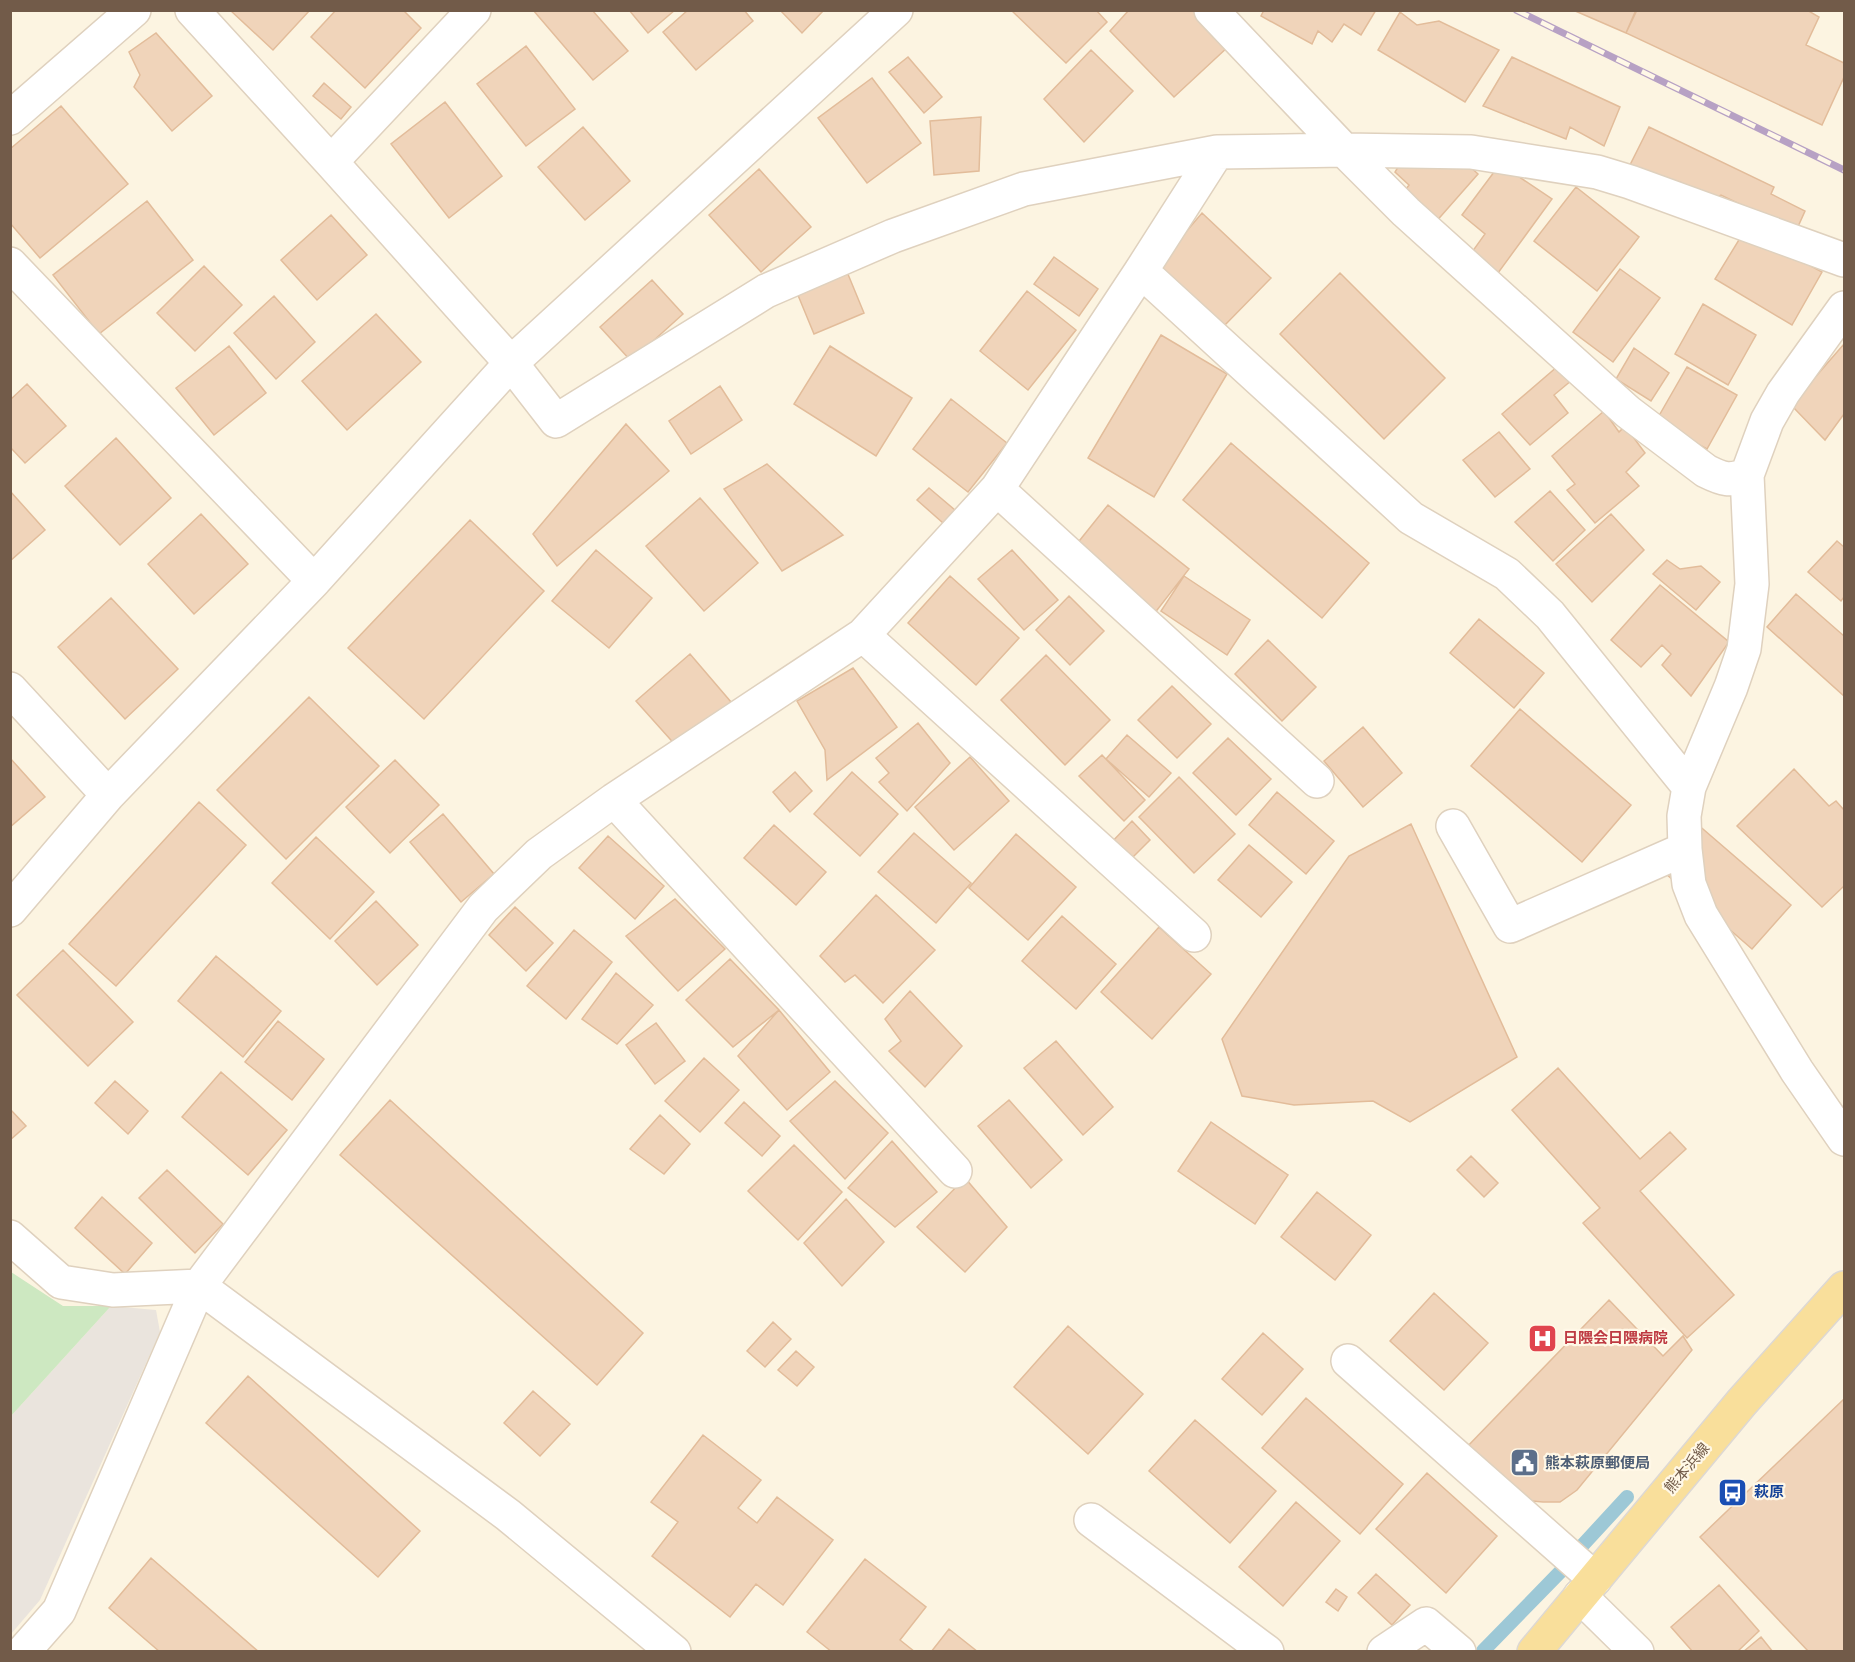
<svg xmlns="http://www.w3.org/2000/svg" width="1855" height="1662" font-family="'DM Sans','Noto Sans JP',sans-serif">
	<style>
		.industrial { fill: #eae4dd }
		.green { fill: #cde8c1 }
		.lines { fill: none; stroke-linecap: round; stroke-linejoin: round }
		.stream { stroke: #9dc8d6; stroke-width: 14 }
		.building { fill: #f0d4ba; stroke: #e2bc9a; stroke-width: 1.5 }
		.minor-casing { stroke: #dfd1be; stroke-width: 36 }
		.major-casing { stroke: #ddd8d3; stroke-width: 36 }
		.minor { stroke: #fff; stroke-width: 33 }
		.major { stroke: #f9df9b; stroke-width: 33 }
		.rail-casing { stroke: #b7a1c4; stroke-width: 7 }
		.rail { stroke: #fff8e7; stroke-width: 4.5; stroke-dasharray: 14; stroke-linecap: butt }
		.labels { text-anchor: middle; stroke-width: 4.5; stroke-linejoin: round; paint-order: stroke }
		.health-label { font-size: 15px; font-weight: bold; fill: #be3a42; stroke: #fff8e7; text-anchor: start }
		.service-label { font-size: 15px; font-weight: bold; fill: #4e5e75; stroke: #fff8e7; text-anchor: start }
		.street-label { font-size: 15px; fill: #725b49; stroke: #fff8e7 }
		.transit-label { font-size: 15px; font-weight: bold; fill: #164399; stroke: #fff8e7; text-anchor: start }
	</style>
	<rect width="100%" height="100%" fill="#fcf4e1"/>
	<!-- industrial -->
	<path class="industrial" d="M 111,1306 L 156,1310 L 160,1332 L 40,1600 L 11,1634 L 11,1416 Z"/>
	<!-- green -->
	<path class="green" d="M 11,1272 L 63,1306 L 111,1306 L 11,1416 Z"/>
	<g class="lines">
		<!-- stream -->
		<path class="stream" d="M 1580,1548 L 1627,1497
			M 1483,1651 L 1563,1569"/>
	</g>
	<!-- building -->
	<path class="building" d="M 230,10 L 310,10 L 273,50 Z
		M 336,10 L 403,10 L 421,28 L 365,88 L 311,37 Z
		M 533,10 L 592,10 L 628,51 L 593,80 Z
		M 629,10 L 675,10 L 648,33 Z
		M 688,10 L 744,10 L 753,21 L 696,70 L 663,32 Z
		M 780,10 L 824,10 L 802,33 Z
		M 1011,10 L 1096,10 L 1107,22 L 1066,63 Z
		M 1129,10 L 1194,10 L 1230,45 L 1174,97 L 1110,31 Z
		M 1264,10 L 1376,10 L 1361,35 L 1344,24 L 1332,42 L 1318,31 L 1312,44 L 1261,16 Z
		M 1573,10 L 1637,10 L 1626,33 Z
		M 1636,10 L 1807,10 L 1819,17 L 1806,45 L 1844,63 L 1844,77 L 1822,125 L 1626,33 Z
		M 1400,12 L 1417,25 L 1439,21 L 1499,50 L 1465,102 L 1378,50 Z
		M 156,33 L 212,96 L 172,131 L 134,87 L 140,75 L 129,52 Z
		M 526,46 L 575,109 L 526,146 L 477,84 Z
		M 1091,50 L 1133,91 L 1084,142 L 1044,99 Z
		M 908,57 L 942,97 L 924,113 L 889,72 Z
		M 1512,57 L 1620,107 L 1604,146 L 1570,127 L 1566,139 L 1483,106 Z
		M 872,78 L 921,143 L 867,183 L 818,118 Z
		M 324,83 L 351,107 L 341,119 L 313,96 Z
		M 445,102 L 502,176 L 449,218 L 391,144 Z
		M 61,106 L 128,184 L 40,258 L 10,223 L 10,149 Z
		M 981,117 L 979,171 L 934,175 L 930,121 Z
		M 583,127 L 630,181 L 585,220 L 538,167 Z
		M 1649,127 L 1774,187 L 1771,194 L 1805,211 L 1796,231 L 1721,195 L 1714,199 L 1680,182 L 1674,186 L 1630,165 Z
		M 1401,162 L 1466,163 L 1478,174 L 1434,224 L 1399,199 L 1409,185 L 1395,172 Z
		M 1500,164 L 1552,199 L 1498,273 L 1472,252 L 1485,234 L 1462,215 Z
		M 759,169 L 811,227 L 761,272 L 709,215 Z
		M 1576,187 L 1639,237 L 1597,291 L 1534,241 Z
		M 147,201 L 193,260 L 99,334 L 53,275 Z
		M 1202,213 L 1271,278 L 1224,326 L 1156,267 Z
		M 331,215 L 367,255 L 317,300 L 281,260 Z
		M 1745,230 L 1822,272 L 1792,325 L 1715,279 Z
		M 1054,257 L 1098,289 L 1079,316 L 1034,284 Z
		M 204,266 L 242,305 L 195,351 L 157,313 Z
		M 845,267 L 864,313 L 814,334 L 795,288 Z
		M 1620,269 L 1660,298 L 1613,362 L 1573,332 Z
		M 1340,273 L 1445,378 L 1384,439 L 1280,334 Z
		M 652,280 L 683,314 L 631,361 L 600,327 Z
		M 1027,291 L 1076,330 L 1028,390 L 980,351 Z
		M 274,296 L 315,342 L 276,379 L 234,333 Z
		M 1703,304 L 1756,335 L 1728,385 L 1675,354 Z
		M 376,314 L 421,362 L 347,430 L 302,381 Z
		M 1161,335 L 1227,374 L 1154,497 L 1088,458 Z
		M 1844,344 L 1844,414 L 1825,440 L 1791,405 Z
		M 229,346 L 266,393 L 214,435 L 176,388 Z
		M 830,346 L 912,398 L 876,456 L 794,404 Z
		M 1634,348 L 1669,373 L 1651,401 L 1616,379 Z
		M 1558,366 L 1572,380 L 1554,395 L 1568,413 L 1530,445 L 1502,414 Z
		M 1687,367 L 1737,395 L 1707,449 L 1656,421 Z
		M 27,384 L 66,426 L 25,463 L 10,447 L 10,400 Z
		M 720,386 L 742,420 L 691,454 L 669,421 Z
		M 951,399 L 1007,443 L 968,492 L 913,449 Z
		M 1604,411 L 1619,432 L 1625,426 L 1645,453 L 1626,472 L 1639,486 L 1595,523 L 1567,490 L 1575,484 L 1552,456 Z
		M 626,424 L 669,471 L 557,566 L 533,534 Z
		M 1499,432 L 1530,469 L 1495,497 L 1463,460 Z
		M 116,438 L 171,498 L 120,545 L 65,486 Z
		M 1231,443 L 1369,563 L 1322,618 L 1183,500 Z
		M 767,464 L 843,535 L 782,571 L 724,489 Z
		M 929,488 L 955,510 L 943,523 L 917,500 Z
		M 10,491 L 45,530 L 10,561 Z
		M 1550,491 L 1585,530 L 1553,561 L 1515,522 Z
		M 700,498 L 758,563 L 704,611 L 646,546 Z
		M 1108,505 L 1189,569 L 1154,614 L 1072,550 Z
		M 201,514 L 248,564 L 194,614 L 148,564 Z
		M 1611,514 L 1644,550 L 1592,602 L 1556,564 Z
		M 470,520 L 544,591 L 424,719 L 348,648 Z
		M 1837,541 L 1844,547 L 1844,597 L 1841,601 L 1808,572 Z
		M 596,550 L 652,598 L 609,648 L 552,601 Z
		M 1012,550 L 1058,600 L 1024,630 L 978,579 Z
		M 1667,560 L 1680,569 L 1701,566 L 1720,582 L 1696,610 L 1653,574 Z
		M 950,576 L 1019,638 L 976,685 L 908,623 Z
		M 1184,576 L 1250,620 L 1227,655 L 1161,611 Z
		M 1660,585 L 1729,642 L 1691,696 L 1662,665 L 1671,654 L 1662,645 L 1641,667 L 1611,640 Z
		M 1796,594 L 1844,636 L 1844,696 L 1767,627 Z
		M 1069,596 L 1104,631 L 1070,665 L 1036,630 Z
		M 111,598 L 178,669 L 125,719 L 58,647 Z
		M 1479,619 L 1544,673 L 1514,708 L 1450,653 Z
		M 1268,640 L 1316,687 L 1282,721 L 1235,674 Z
		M 690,654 L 731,702 L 678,748 L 636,701 Z
		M 1046,655 L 1110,720 L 1065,765 L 1001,700 Z
		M 853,668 L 897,727 L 827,780 L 825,750 L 797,701 Z
		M 1172,686 L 1211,724 L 1177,758 L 1138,720 Z
		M 309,697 L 379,766 L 286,859 L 217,790 Z
		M 1520,709 L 1631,805 L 1582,862 L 1471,766 Z
		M 918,723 L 950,763 L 907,811 L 879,782 L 889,773 L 876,758 Z
		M 1363,727 L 1402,773 L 1363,807 L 1324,761 Z
		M 1127,735 L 1171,773 L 1149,797 L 1106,759 Z
		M 1228,738 L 1271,779 L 1236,815 L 1193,773 Z
		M 1102,755 L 1145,800 L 1124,821 L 1079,776 Z
		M 970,757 L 1009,801 L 954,850 L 915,807 Z
		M 10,758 L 45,797 L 10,827 Z
		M 395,760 L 439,805 L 390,853 L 346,807 Z
		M 1794,769 L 1829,806 L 1836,801 L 1844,810 L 1844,886 L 1822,907 L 1737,826 Z
		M 795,772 L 812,791 L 790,812 L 773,792 Z
		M 852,772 L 898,814 L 860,856 L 814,814 Z
		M 1179,777 L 1235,834 L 1194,873 L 1139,817 Z
		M 1277,792 L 1334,841 L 1306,874 L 1249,825 Z
		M 199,802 L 246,845 L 116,986 L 69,944 Z
		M 443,814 L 494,874 L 461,902 L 410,842 Z
		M 1132,821 L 1150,840 L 1126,864 L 1108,846 Z
		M 1696,823 L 1791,905 L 1752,949 L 1658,867 Z
		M 1411,824 L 1517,1057 L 1410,1122 L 1373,1101 L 1294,1105 L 1242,1096 L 1222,1039 L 1349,856 Z
		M 774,825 L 826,872 L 796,905 L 744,858 Z
		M 914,833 L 971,883 L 936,923 L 878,872 Z
		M 1016,834 L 1076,887 L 1028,940 L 969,888 Z
		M 608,836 L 664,886 L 635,919 L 579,868 Z
		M 316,837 L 374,892 L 330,939 L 272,883 Z
		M 1249,845 L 1292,882 L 1261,917 L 1218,880 Z
		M 876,895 L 935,950 L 883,1003 L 855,975 L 845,982 L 820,956 Z
		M 675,899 L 725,949 L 678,991 L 626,936 Z
		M 376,901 L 418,945 L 377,985 L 335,941 Z
		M 515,907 L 553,943 L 526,971 L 489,935 Z
		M 1062,916 L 1116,964 L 1076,1009 L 1022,961 Z
		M 1159,927 L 1211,974 L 1152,1039 L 1101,992 Z
		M 574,930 L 612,962 L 566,1019 L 527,986 Z
		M 63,950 L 133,1022 L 88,1066 L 17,995 Z
		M 216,956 L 281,1011 L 243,1057 L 178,1001 Z
		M 730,959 L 779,1010 L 733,1047 L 686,1000 Z
		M 616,973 L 653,1005 L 617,1044 L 582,1019 Z
		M 910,991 L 962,1046 L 925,1087 L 889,1051 L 901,1041 L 885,1019 Z
		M 779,1010 L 830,1072 L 787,1110 L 738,1056 Z
		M 278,1021 L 324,1059 L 292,1100 L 245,1062 Z
		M 656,1023 L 685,1061 L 655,1084 L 626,1045 Z
		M 1056,1041 L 1113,1107 L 1083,1135 L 1024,1068 Z
		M 704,1058 L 739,1090 L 700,1132 L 665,1101 Z
		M 1558,1068 L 1640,1159 L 1670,1132 L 1686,1149 L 1640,1191 L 1734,1295 L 1687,1338 L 1583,1223 L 1600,1208 L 1512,1110 Z
		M 221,1072 L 287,1130 L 248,1175 L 182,1117 Z
		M 115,1081 L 148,1111 L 128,1134 L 95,1103 Z
		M 835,1081 L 888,1133 L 845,1179 L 790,1121 Z
		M 390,1100 L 643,1333 L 597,1385 L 340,1155 Z
		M 1009,1100 L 1062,1160 L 1031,1188 L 978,1126 Z
		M 744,1102 L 780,1136 L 762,1156 L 725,1123 Z
		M 10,1109 L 26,1126 L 10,1140 Z
		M 660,1115 L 690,1144 L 664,1174 L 630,1149 Z
		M 1211,1122 L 1288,1175 L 1255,1224 L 1178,1171 Z
		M 892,1141 L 937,1192 L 895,1227 L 848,1188 Z
		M 794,1145 L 842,1192 L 798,1240 L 748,1191 Z
		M 1471,1156 L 1498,1183 L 1484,1197 L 1457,1170 Z
		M 167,1170 L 223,1224 L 195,1253 L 139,1198 Z
		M 965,1178 L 1007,1227 L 965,1272 L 917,1227 Z
		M 1317,1192 L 1371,1235 L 1335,1280 L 1281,1237 Z
		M 102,1197 L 152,1243 L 125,1274 L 75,1228 Z
		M 846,1199 L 884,1242 L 842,1286 L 804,1243 Z
		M 1434,1293 L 1488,1343 L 1444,1390 L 1390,1341 Z
		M 1609,1300 L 1663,1356 L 1683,1336 L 1692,1350 L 1577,1490 L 1560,1502 L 1543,1502 L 1522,1500 L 1465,1449 Z
		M 773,1322 L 791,1339 L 765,1367 L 747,1351 Z
		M 1068,1326 L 1143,1394 L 1088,1454 L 1014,1387 Z
		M 1263,1333 L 1303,1369 L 1262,1415 L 1222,1379 Z
		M 796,1351 L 814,1367 L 797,1386 L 778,1370 Z
		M 248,1376 L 420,1531 L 378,1577 L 206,1423 Z
		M 533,1391 L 570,1424 L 540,1456 L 504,1423 Z
		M 1306,1398 L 1403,1484 L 1360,1534 L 1262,1448 Z
		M 1844,1399 L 1844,1652 L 1809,1652 L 1700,1537 Z
		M 1195,1420 L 1276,1491 L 1230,1543 L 1149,1471 Z
		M 703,1435 L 761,1480 L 738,1508 L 757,1523 L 777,1497 L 833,1540 L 783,1605 L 756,1584 L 730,1617 L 652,1556 L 678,1522 L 651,1502 Z
		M 1427,1473 L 1497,1536 L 1446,1593 L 1376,1529 Z
		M 1296,1502 L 1340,1541 L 1283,1606 L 1239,1567 Z
		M 151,1558 L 259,1652 L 160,1652 L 109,1608 Z
		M 865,1559 L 926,1607 L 900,1640 L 915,1652 L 832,1652 L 807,1632 Z
		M 1376,1574 L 1410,1605 L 1392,1625 L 1358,1593 Z
		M 1719,1585 L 1759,1631 L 1737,1652 L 1693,1652 L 1671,1627 Z
		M 1336,1589 L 1347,1597 L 1338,1611 L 1326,1602 Z
		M 949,1629 L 978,1652 L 931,1652 Z
		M 1761,1637 L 1773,1652 L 1743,1652 Z"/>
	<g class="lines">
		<defs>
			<path id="minor" d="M 192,10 L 331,162 L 511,363 L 556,421 L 766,291 L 893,236 L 1024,189 L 1217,152 L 1344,150 L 1471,152 L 1597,172 L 1630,182 L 1844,260
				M 1211,10 L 1344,150 L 1406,212 L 1628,412 L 1706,471 C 1724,480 1729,481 1747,475
				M 10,118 L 134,10
				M 331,162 L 474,10
				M 10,264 L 314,581
				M 1141,271 L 1411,518 L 1507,574 L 1550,615 L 1689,787
				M 1844,308 L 1783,393 L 1767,421 L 1747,475 L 1752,584 L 1744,649 L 1731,687 L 1689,787 L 1684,816 L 1685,849 L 1689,884 L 1701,915 L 1797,1071 L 1844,1139
				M 997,489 L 1317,781
				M 863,635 L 1194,935
				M 10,689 L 108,795
				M 614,800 L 955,1171
				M 1453,826 L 1510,926 L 1685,849
				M 10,910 L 108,795 L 314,581 L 511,363 L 896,10
				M 10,1237 L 61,1282 L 113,1290 L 199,1286 L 508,1515 L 674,1652
				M 1348,1361 L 1595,1579
				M 1091,1520 L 1267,1652
				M 1580,1596 L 1637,1652
				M 23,1652 L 59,1611 L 199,1286 L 483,908 L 539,854 L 614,800 L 863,635 L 997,489 L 1141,271 L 1217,152
				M 1384,1652 L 1426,1624 L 1459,1652"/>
			<path id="major" d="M 1534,1652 L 1742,1402 L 1844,1288"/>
		</defs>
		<!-- minor casing -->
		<use href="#minor" class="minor-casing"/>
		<!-- major casing -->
		<use href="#major" class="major-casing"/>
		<!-- minor -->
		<use href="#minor" class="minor"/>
		<!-- major -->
		<use href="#major" class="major"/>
		<defs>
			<path id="rail" d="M 1516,10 L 1844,170"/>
		</defs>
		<!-- rail casing -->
		<use href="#rail" class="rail-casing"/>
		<!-- rail -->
		<use href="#rail" class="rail"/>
	</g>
	<!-- icons -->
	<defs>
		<symbol id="hospital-square" viewBox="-11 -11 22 22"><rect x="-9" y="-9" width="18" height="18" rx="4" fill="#e0444e" stroke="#fff8e7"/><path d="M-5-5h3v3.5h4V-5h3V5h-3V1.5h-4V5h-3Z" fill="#fff"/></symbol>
		<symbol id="civic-square" viewBox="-11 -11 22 22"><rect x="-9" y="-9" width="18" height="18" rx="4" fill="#5c6f8a" stroke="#fff8e7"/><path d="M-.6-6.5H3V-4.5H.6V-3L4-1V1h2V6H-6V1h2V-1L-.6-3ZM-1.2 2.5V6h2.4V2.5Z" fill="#fff"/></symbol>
		<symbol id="bus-square" viewBox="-11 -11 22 22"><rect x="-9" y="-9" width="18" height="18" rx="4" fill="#1a4fb4" stroke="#fff8e7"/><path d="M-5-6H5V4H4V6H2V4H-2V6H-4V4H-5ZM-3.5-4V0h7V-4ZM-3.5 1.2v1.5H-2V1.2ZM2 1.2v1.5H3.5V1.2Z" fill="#fff"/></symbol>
	</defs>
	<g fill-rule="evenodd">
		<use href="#hospital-square" x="1526" y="1322" width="33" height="33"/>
		<use href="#civic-square" x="1508" y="1446" width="33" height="33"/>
		<use href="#bus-square" x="1716" y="1476" width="33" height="33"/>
	</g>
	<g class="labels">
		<!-- health labels -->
		<g class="health-label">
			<text x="1563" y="1343">日隈会日隈病院</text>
		</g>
		<!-- service labels -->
		<g class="service-label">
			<text x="1545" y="1468">熊本萩原郵便局</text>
		</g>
		<!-- street labels -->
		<g class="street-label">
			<text transform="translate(1687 1468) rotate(-50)" y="5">熊本浜線</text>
		</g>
		<!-- transit labels -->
		<g class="transit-label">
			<text x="1754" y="1497">萩原</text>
		</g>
	</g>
	<!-- border -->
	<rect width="1855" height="1662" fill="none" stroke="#725b49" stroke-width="24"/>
</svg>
